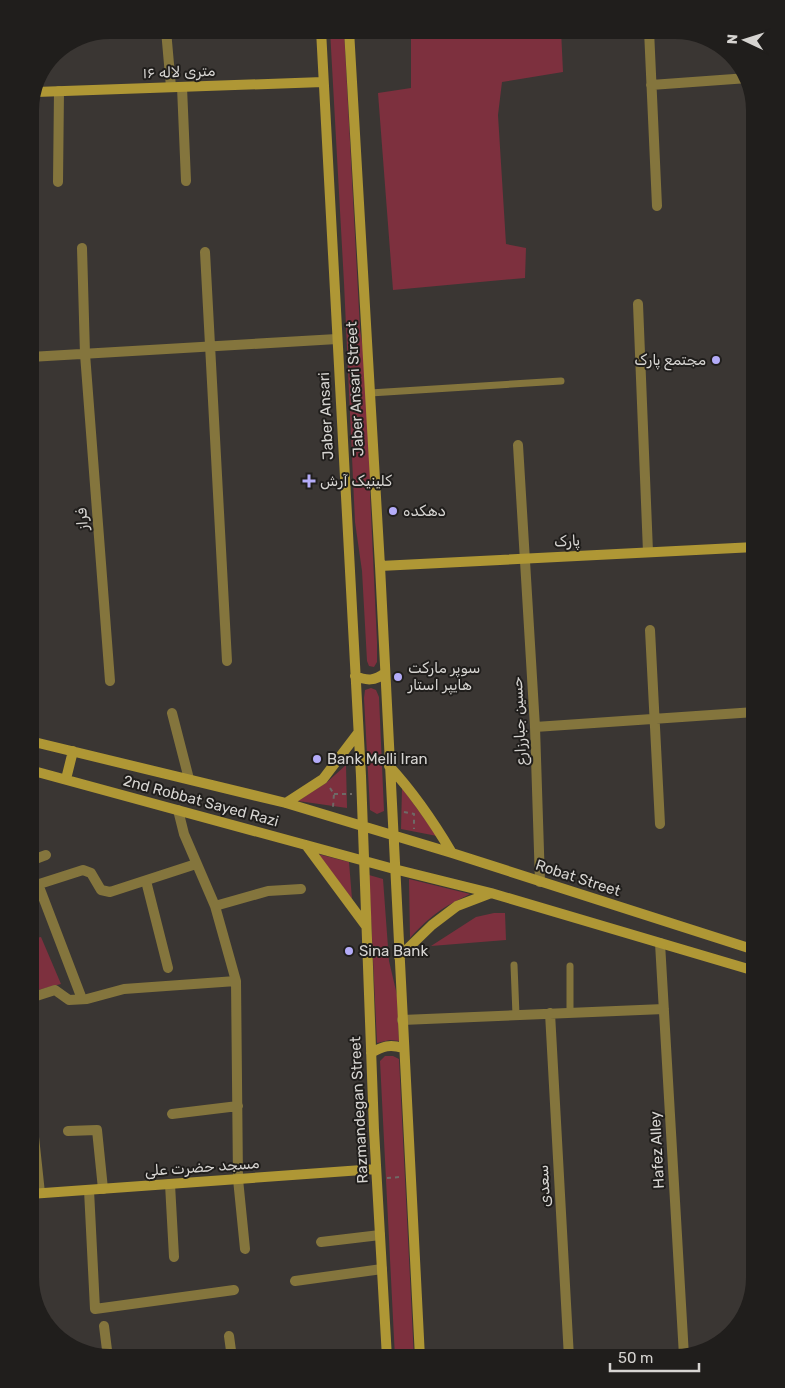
<svg xmlns="http://www.w3.org/2000/svg" width="785" height="1388" font-family="Rubik,'Noto Sans Arabic',sans-serif">
	<style>
		.green { fill: #7d303e }
		.lines { fill: none; stroke-linecap: round; stroke-linejoin: round }
		.path { stroke: #6e6a67; stroke-width: 2; stroke-dasharray: 4 4; stroke-linecap: butt }
		.lane { stroke: #84753d; stroke-width: 7 }
		.street { stroke: #84753d; stroke-width: 10 }
		.secondary { stroke: #af9735; stroke-width: 10 }
		.poi-dot { fill: #b4acf9; stroke: #201e1c; stroke-width: 2 }
		.labels { text-anchor: middle; stroke-width: 4; stroke-linejoin: round; paint-order: stroke }
		.street-label { font-size: 15px; fill: #d6d4d1; stroke: #201e1c }
		.poi-label { font-size: 15px; fill: #d6d4d1; stroke: #201e1c; text-anchor: start }
	</style>
	<rect width="100%" height="100%" fill="#3a3633"/>
	<!-- green -->
	<path class="green" d="M 330,30 L 344,30 L 360,329 L 370,393 L 370,493 L 377,642 L 377,662 L 374,667 L 369,666 L 367,661 L 362,571 L 355,522 L 344,283 Z
		M 411,30 L 561,30 L 563,72 L 502,82 L 498,115 L 506,244 L 526,248 L 525,278 L 393,290 L 378,93 L 411,88 Z
		M 371,688 L 376,690 L 379,697 L 384,811 L 377,814 L 370,810 L 364,698 L 365,690 Z
		M 346,765 L 347,808 L 298,801 L 326,783 Z
		M 402,788 L 437,836 L 401,829 Z
		M 318,854 L 349,862 L 352,899 Z
		M 369,875 L 383,879 L 389,961 L 397,995 L 399,1041 L 390,1040 L 377,1043 Z
		M 409,879 L 470,894 C 443,907 431,915 410,938 Z
		M 494,913 L 505,913 L 506,940 L 431,946 L 476,917 Z
		M 41,937 L 61,984 L 30,992 L 30,939 Z
		M 385,1056 L 393,1056 L 399,1059 L 414,1358 L 395,1358 L 380,1061 Z"/>
	<g class="lines">
		<!-- path -->
		<path class="path" d="M 350,395 L 360,394
			M 330,788 L 334,794 L 333,807
			M 334,794 L 352,794
			M 404,812 L 414,814 L 414,829
			M 387,1178 L 400,1177"/>
		<!-- lane -->
		<path class="lane" d="M 370,393 L 561,381
			M 514,965 L 516,1015
			M 570,966 L 570,1012"/>
		<!-- street -->
		<path class="street" d="M 166,30 L 171,87
			M 649,30 L 657,206
			M 651,85 L 748,78
			M 182,87 L 186,181
			M 58,182 L 59,91
			M 82,248 L 85,354 L 110,681
			M 205,252 L 227,661
			M 638,304 L 648,552
			M 30,357 L 337,339
			M 518,445 L 535,727 L 540,882
			M 650,630 L 660,824
			M 172,713 L 189,779
			M 535,727 L 755,712
			M 178,810 L 184,834 L 215,906 L 236,981 L 238,1179 L 245,1249
			M 30,861 L 46,855
			M 146,881 L 168,968
			M 38,884 L 82,999
			M 30,887 L 83,870 L 91,873 L 101,890 L 110,892 L 196,864
			M 215,906 L 268,891 L 301,889
			M 660,943 L 684,1356
			M 30,998 L 55,990 L 69,1000 L 87,999 L 124,989 L 236,981
			M 550,1013 L 569,1358
			M 402,1020 L 664,1009
			M 172,1114 L 238,1106
			M 68,1131 L 97,1130 L 103,1189
			M 34,1137 L 40,1193
			M 170,1184 L 174,1257
			M 89,1190 L 95,1309 L 234,1290
			M 321,1242 L 380,1235
			M 295,1281 L 382,1269
			M 47,1321 L 47,1324
			M 104,1326 L 108,1358
			M 229,1336 L 232,1358"/>
		<!-- secondary -->
		<path class="secondary" d="M 321,30 L 361,776 L 374,1130 L 387,1358
			M 349,30 L 380,566 L 420,1358
			M 751,90 L 755,167
			M 36,92 L 323,82
			M 380,566 L 755,547
			M 355,676 C 367,681 375,681 385,673
			M 30,741 L 286,803 L 452,853 L 755,950
			M 389,766 C 414,793 433,821 452,853
			M 30,770 L 394,869 L 491,893 L 755,971
			M 66,779 L 73,751
			M 286,803 L 323,779 L 358,733
			M 306,845 L 366,926
			M 399,957 L 432,925 L 457,906 L 491,893
			M 371,1053 C 383,1046 390,1044 403,1048
			M 30,1194 L 376,1169"/>
	</g>
	<!-- markers -->
	<g class="poi-dot">
		<circle cx="716" cy="360" r="5"/>
		<path d="M306.5 473.5h5v5h5v5h-5v5h-5v-5h-5v-5h5z"/>
		<circle cx="393" cy="511" r="5"/>
		<circle cx="398" cy="677" r="5"/>
		<circle cx="317" cy="759" r="5"/>
		<circle cx="349" cy="951" r="5"/>
	</g>
	<g class="labels">
		<!-- street labels -->
		<g class="street-label">
			<text transform="translate(179 72) rotate(-2)" y="5">۱۶ متری لاله</text>
			<text transform="translate(355 389) rotate(-93)" y="5">Jaber Ansari Street</text>
			<text transform="translate(326 416) rotate(-93)" y="5">Jaber Ansari</text>
			<text transform="translate(82 519) rotate(-94)" y="5">فراز</text>
			<text transform="translate(567 541) rotate(-3)" y="5">پارک</text>
			<text transform="translate(519 721) rotate(-93)" y="5">حسین جبارزارع</text>
			<text transform="translate(201 801) rotate(15)" y="5">2nd Robbat Sayed Razi</text>
			<text transform="translate(578 878) rotate(18)" y="5">Robat Street</text>
			<text transform="translate(359 1110) rotate(-93)" y="5">Razmandegan Street</text>
			<text transform="translate(657 1150) rotate(-93)" y="5">Hafez Alley</text>
			<text transform="translate(202 1167) rotate(-4)" y="5">مسجد حضرت علی</text>
			<text transform="translate(544 1186) rotate(-93)" y="5">سعدی</text>
		</g>
		<!-- poi labels -->
		<g class="poi-label">
			<text x="706" y="365" text-anchor="end">مجتمع پارک</text>
			<text x="320" y="486">کلینیک آرش</text>
			<text x="403" y="516">دهکده</text>
			<text x="408" y="673">سوپر مارکت<tspan x="408" dy="17">هایپر استار</tspan></text>
			<text x="327" y="764">Bank Melli Iran</text>
			<text x="359" y="956">Sina Bank</text>
		</g>
	</g>
	<!-- crop -->
	<path d="M0 0H785V1388H0ZM110 39H675A71 71 0 0 1 746 110V1278A71 71 0 0 1 675 1349H110A71 71 0 0 1 39 1278V110A71 71 0 0 1 110 39Z" fill="#201e1c" fill-rule="evenodd"/>
	<!-- north arrow -->
	<g transform="translate(745 40) rotate(274)" stroke="#201e1c" stroke-width="4" paint-order="stroke">
	<path d="M0-4L9 19L0 12L-9 19Z" fill="#d6d4d1"/>
	<text y="-8" font-size="14" font-weight="bold" text-anchor="middle" fill="#d6d4d1">N</text>
	</g>
	<!-- scale -->
	<path d="M610 1363v8h89v-8" fill="none" stroke="#d6d4d1" stroke-width="2.5"/>
	<text x="618" y="1363" font-size="15" fill="#d6d4d1" stroke="#201e1c" stroke-width="4" paint-order="stroke">50 m</text>
</svg>
